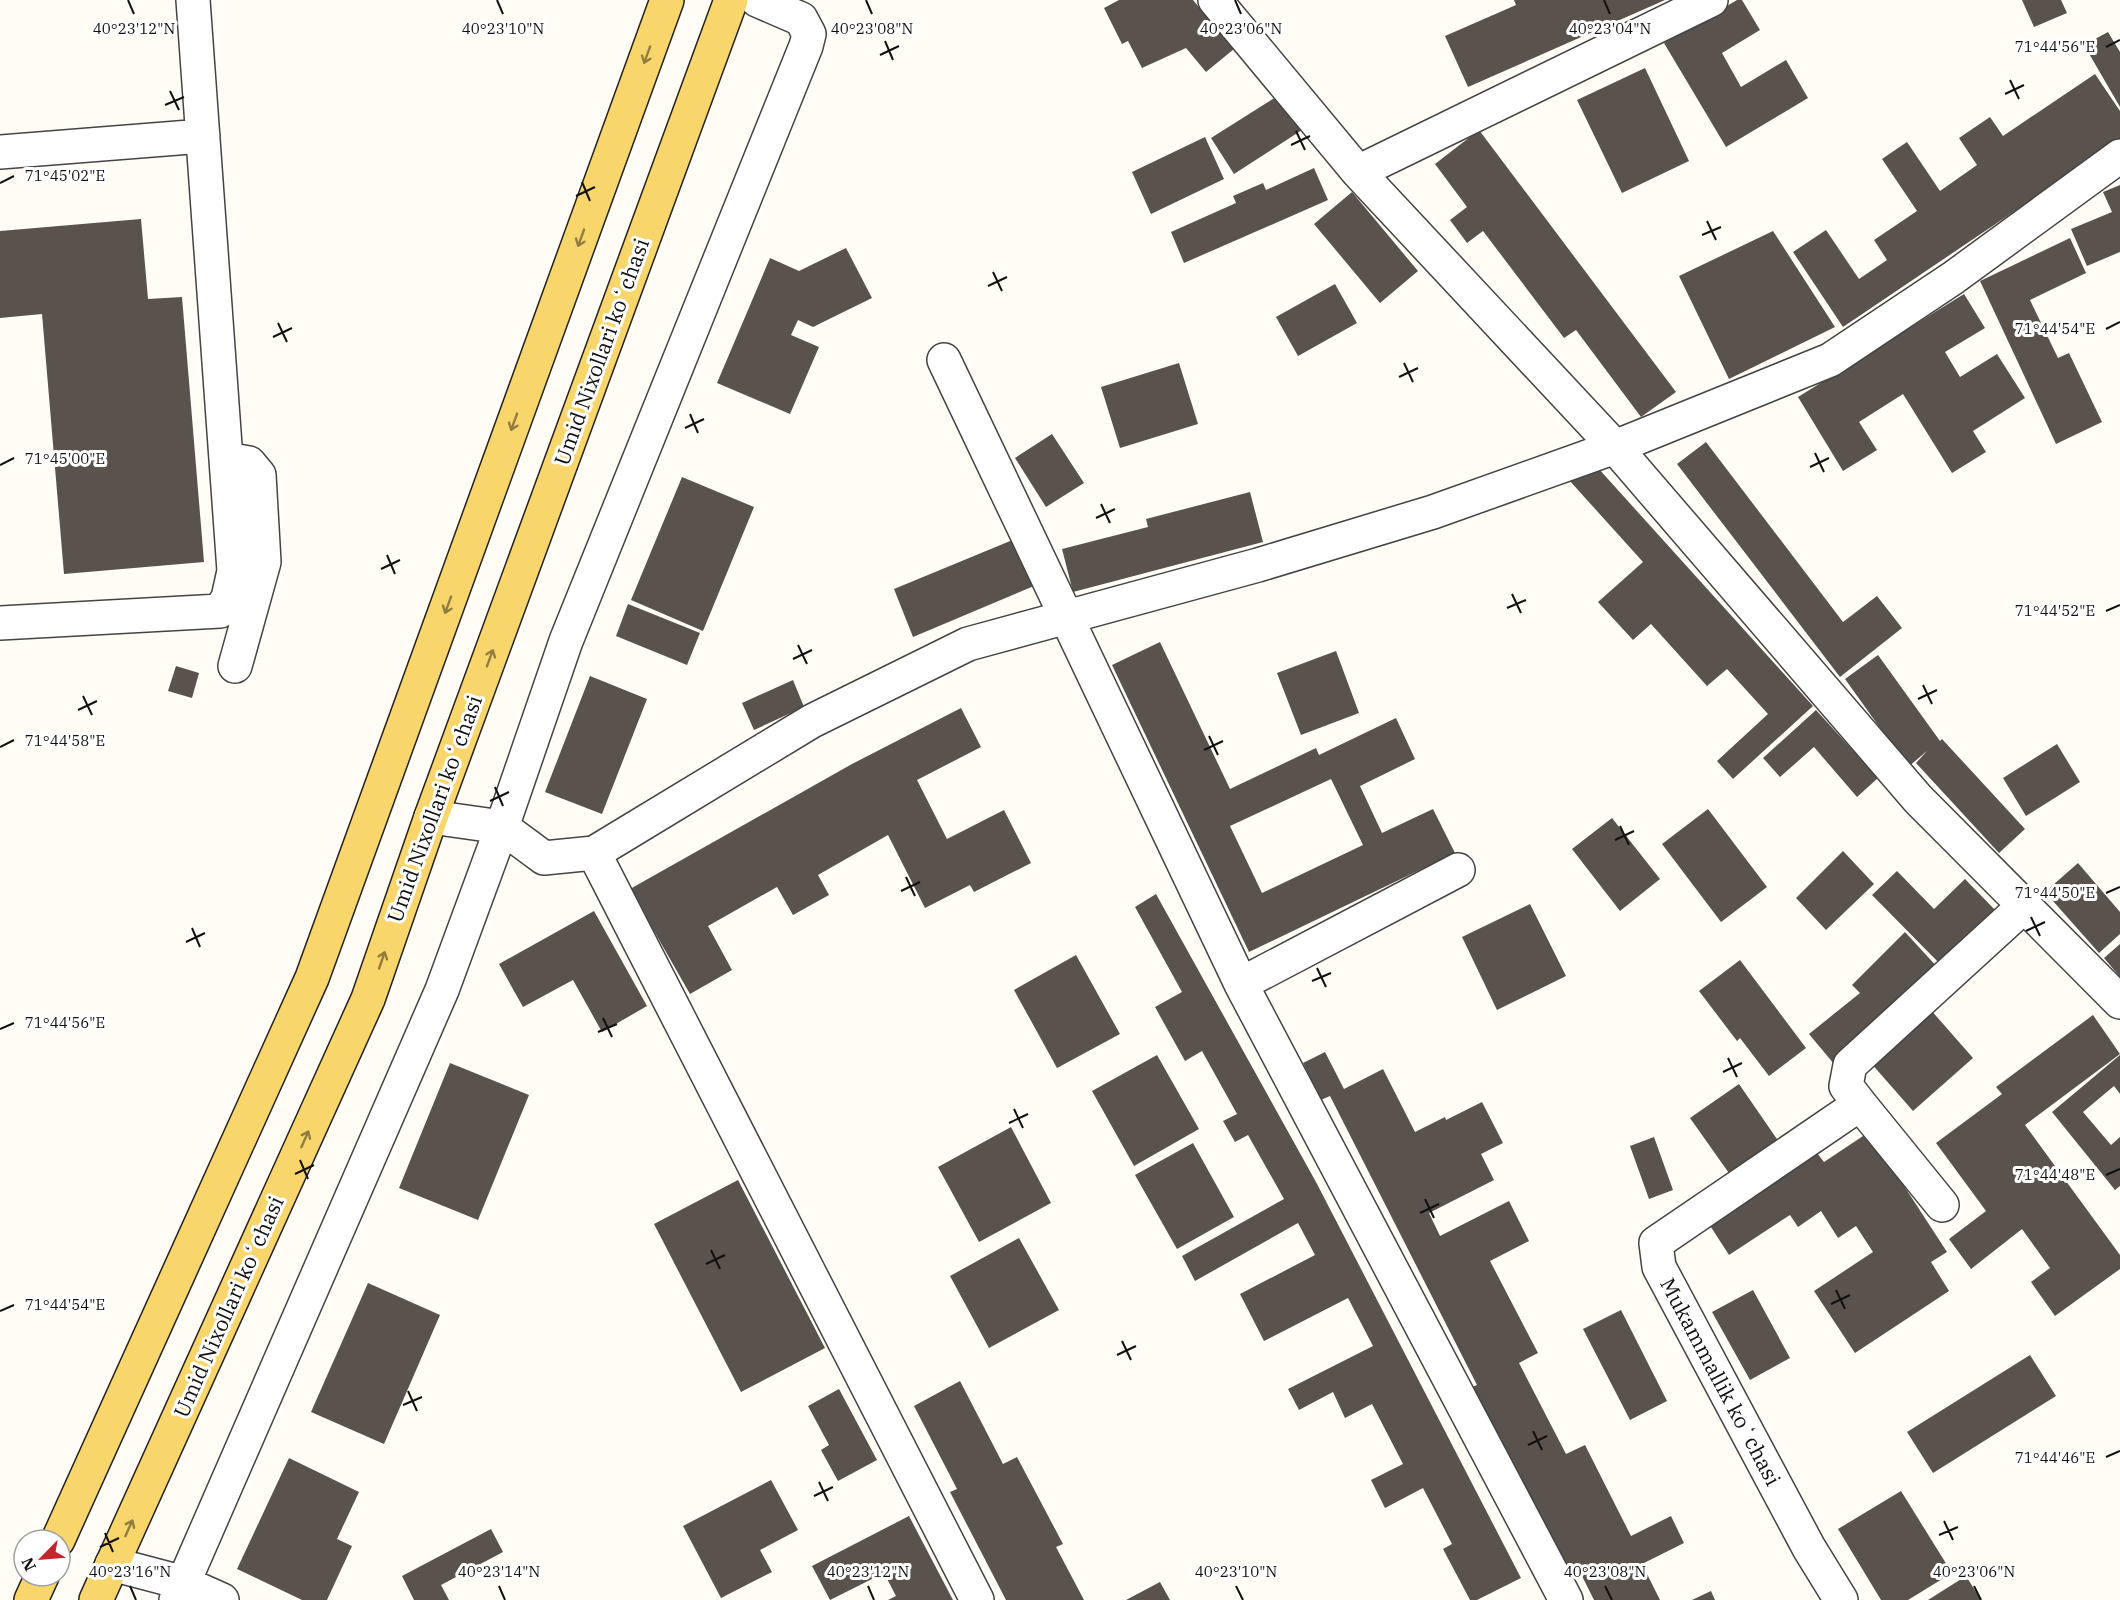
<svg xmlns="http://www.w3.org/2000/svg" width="2120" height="1600" font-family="'IBM Plex Serif',serif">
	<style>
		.building { fill: #5a524d; fill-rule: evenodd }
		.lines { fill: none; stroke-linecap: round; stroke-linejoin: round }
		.minor-casing { stroke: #444; stroke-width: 36 }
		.major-casing { stroke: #222; stroke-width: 36 }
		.minor { stroke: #fff; stroke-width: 33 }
		.major { stroke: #f9d66b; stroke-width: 33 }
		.oneway { stroke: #917d42 }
		.ticks { fill: none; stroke: #111; stroke-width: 2 }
		.labels { text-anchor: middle; stroke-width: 6; stroke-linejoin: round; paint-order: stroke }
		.street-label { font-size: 21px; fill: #111; stroke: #fff }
		.ticks-label { font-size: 15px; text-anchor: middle; fill: #111; stroke: #fff; stroke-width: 6; stroke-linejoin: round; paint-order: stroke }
	</style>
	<rect width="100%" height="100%" fill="#fffdf5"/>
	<!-- building -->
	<path class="building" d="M 1119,0 L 1193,0 L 1234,49 L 1206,72 L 1186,48 L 1142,68 L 1128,41 L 1122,44 L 1104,8 Z
		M 1514,0 L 1665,0 L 1468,87 L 1445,36 L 1516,5 Z
		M 1737,0 L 1742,0 L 1760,30 L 1722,53 L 1741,87 L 1786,60 L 1808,98 L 1726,147 L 1664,43 Z
		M 2022,0 L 2061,0 L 2067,13 L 2034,27 Z
		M 2108,32 L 2120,52 L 2120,107 L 2084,45 Z
		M 1645,68 L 1689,161 L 1622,193 L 1577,100 Z
		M 2095,74 L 2120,111 L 2120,140 L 1843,327 L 1793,252 L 1826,230 L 1859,279 L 1887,260 L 1874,240 L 1917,211 L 1882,159 L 1907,142 L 1940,191 L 1977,165 L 1959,138 L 1990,117 L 2003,136 Z
		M 1279,95 L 1302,130 L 1234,174 L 1211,138 Z
		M 1479,130 L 1676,392 L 1641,417 L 1576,330 L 1564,338 L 1483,231 L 1467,243 L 1450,220 L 1467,207 L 1435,164 Z
		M 1205,137 L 1224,179 L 1151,214 L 1132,172 Z
		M 1314,168 L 1328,200 L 1184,263 L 1171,232 L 1236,203 L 1233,196 L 1263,183 L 1266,190 Z
		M 2120,185 L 2120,252 L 2087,266 L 2071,229 L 2112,212 L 2103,192 Z
		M 1352,192 L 1418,271 L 1380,303 L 1314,224 Z
		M 141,219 L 148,299 L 182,297 L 204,562 L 64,574 L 42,314 L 0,318 L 0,231 Z
		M 1773,231 L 1835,327 L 1729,379 L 1679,276 Z
		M 2070,238 L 2086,273 L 2030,300 L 2058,358 L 2069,353 L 2102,422 L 2056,444 L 1980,281 Z
		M 846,248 L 872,298 L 813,327 L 798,320 L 791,335 L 819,347 L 790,414 L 717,383 L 770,258 L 799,271 Z
		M 1335,284 L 1357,323 L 1298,356 L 1276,317 Z
		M 1964,294 L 1985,328 L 1945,352 L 1960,377 L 1997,354 L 2025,398 L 1973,431 L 1986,452 L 1952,473 L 1903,394 L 1859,422 L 1877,450 L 1843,471 L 1798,397 Z
		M 1179,363 L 1198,424 L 1120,448 L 1101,387 Z
		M 1052,434 L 1084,483 L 1046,507 L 1015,458 Z
		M 1706,442 L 1843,622 L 1877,596 L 1902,628 L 1840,677 L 1677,464 Z
		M 1598,468 L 1813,706 L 1733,779 L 1717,761 L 1768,714 L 1727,669 L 1707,686 L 1651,624 L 1633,640 L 1598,602 L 1643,562 L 1569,480 Z
		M 682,477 L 754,507 L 703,631 L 631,600 Z
		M 1250,492 L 1263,542 L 1073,592 L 1062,549 L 1148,527 L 1146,519 Z
		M 1015,539 L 1034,586 L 913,637 L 894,589 Z
		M 628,604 L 700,633 L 687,665 L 616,636 Z
		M 1160,642 L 1230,789 L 1316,748 L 1319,755 L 1396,718 L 1415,759 L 1360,786 L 1382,833 L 1433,809 L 1455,853 L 1249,952 L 1112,665 ZM 1331,779 L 1363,845 L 1262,893 L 1230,826 Z
		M 1336,651 L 1359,713 L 1301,735 L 1277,673 Z
		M 1878,655 L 1940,741 L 1942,739 L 2025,829 L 1999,853 L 1916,763 L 1927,751 L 1908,767 L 1845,679 Z
		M 176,666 L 199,673 L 192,698 L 168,691 Z
		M 590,676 L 647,699 L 602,814 L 545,792 Z
		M 793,680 L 804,707 L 754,730 L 742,703 Z
		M 961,708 L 981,747 L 917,780 L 947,839 L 1004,810 L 1031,863 L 974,892 L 970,885 L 925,908 L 888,835 L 818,875 L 829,895 L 793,915 L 777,887 L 708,926 L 732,970 L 690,994 L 630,889 L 852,764 Z
		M 1816,710 L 1878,778 L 1857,797 L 1814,747 L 1780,777 L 1763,758 Z
		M 2057,744 L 2080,782 L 2026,816 L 2003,778 Z
		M 1708,809 L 1767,887 L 1721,922 L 1662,844 Z
		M 1612,818 L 1660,879 L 1620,911 L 1572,849 Z
		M 1843,851 L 1874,884 L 1826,930 L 1796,898 Z
		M 2078,863 L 2120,912 L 2120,934 L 2099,953 L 2045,892 Z
		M 1897,871 L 1934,909 L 1965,879 L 1997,912 L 1942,966 L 1872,895 Z
		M 1156,894 L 1316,1182 L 1521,1578 L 1477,1600 L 1470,1600 L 1443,1549 L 1452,1544 L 1423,1488 L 1385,1508 L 1371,1480 L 1403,1464 L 1372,1404 L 1345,1418 L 1333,1392 L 1299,1410 L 1288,1389 L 1373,1346 L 1348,1298 L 1264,1341 L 1240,1294 L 1315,1255 L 1298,1223 L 1195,1281 L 1182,1256 L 1284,1199 L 1248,1135 L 1235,1142 L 1223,1121 L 1237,1114 L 1202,1051 L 1185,1061 L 1155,1007 L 1182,992 L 1135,907 Z
		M 1530,904 L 1566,976 L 1497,1010 L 1462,937 Z
		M 594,911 L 647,1006 L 602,1032 L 573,980 L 523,1007 L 499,964 Z
		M 1905,932 L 1939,969 L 1834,1064 L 1809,1034 L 1860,993 L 1852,985 Z
		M 2120,944 L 2120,977 L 2104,958 Z
		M 1076,955 L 1120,1034 L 1057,1068 L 1014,990 Z
		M 1740,960 L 1806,1048 L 1769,1076 L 1740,1038 L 1737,1041 L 1699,991 Z
		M 1930,1009 L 1973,1058 L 1913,1111 L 1870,1062 Z
		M 2093,1015 L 2120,1054 L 2025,1125 L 2120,1255 L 2120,1269 L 2055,1316 L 2031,1282 L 2050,1268 L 2022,1229 L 1971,1269 L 1949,1239 L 1986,1211 L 1936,1143 L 2002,1094 L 1996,1087 Z
		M 1325,1052 L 1344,1089 L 1383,1069 L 1415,1132 L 1445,1117 L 1446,1120 L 1482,1102 L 1503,1143 L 1481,1154 L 1494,1180 L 1429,1213 L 1440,1236 L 1509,1201 L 1529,1241 L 1490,1261 L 1538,1353 L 1519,1363 L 1566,1454 L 1585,1445 L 1631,1536 L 1671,1516 L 1684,1543 L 1642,1564 L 1660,1600 L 1594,1600 L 1576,1564 L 1565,1570 L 1472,1387 L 1477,1385 L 1330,1096 L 1321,1100 L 1303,1063 Z
		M 1157,1055 L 1199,1129 L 1134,1166 L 1092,1091 Z
		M 2120,1055 L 2120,1094 L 2114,1086 L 2083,1112 L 2111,1145 L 2120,1137 L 2120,1186 L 2115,1190 L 2052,1112 Z
		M 450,1063 L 529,1095 L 478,1220 L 399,1188 Z
		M 1739,1084 L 1779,1142 L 1731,1176 L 1690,1118 Z
		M 1011,1127 L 1051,1203 L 979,1242 L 938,1167 Z
		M 1869,1132 L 1947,1252 L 1931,1262 L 1949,1291 L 1855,1353 L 1814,1291 L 1873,1252 L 1856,1226 L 1838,1238 L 1821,1211 L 1798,1227 L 1790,1215 L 1729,1255 L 1709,1224 L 1817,1153 L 1824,1162 Z
		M 1654,1137 L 1673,1190 L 1649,1199 L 1630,1146 Z
		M 1193,1143 L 1234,1217 L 1177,1249 L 1135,1175 Z
		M 738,1180 L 825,1348 L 741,1392 L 654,1224 Z
		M 1019,1238 L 1059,1310 L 989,1348 L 950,1276 Z
		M 368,1283 L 440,1315 L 384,1444 L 311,1412 Z
		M 1753,1290 L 1790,1358 L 1750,1380 L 1712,1312 Z
		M 1621,1310 L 1667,1401 L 1630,1420 L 1583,1329 Z
		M 2030,1355 L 2056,1396 L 1933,1473 L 1907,1432 Z
		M 960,1381 L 1003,1464 L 1017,1457 L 1063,1544 L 1056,1547 L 1084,1600 L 1006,1600 L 950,1492 L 957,1489 L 914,1406 Z
		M 839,1389 L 877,1460 L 838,1481 L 821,1450 L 829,1445 L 808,1406 Z
		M 289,1458 L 359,1492 L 337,1539 L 352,1546 L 327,1600 L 302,1600 L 237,1569 Z
		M 771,1480 L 798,1530 L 760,1550 L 772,1572 L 721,1598 L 683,1526 Z
		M 1901,1491 L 1952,1573 L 1908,1600 L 1881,1600 L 1838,1529 Z
		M 909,1516 L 953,1600 L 888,1600 L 896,1596 L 884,1573 L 830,1600 L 812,1566 Z
		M 491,1529 L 503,1552 L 441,1585 L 449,1600 L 414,1600 L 402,1576 Z
		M 1966,1576 L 1981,1600 L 1928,1600 Z
		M 1160,1582 L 1170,1600 L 1126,1600 Z
		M 1711,1591 L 1715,1600 L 1692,1600 Z"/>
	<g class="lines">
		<defs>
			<path id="minor" d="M 1215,0 L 1358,172 L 1615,447 L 1918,799 L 2120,1002
				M 0,152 L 203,136
				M 1358,172 L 1711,0
				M 944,360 L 1241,984 L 1566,1600
				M 226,459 L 249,463 L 259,475 L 264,562 L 235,666
				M 0,623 L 220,611 L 228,598 L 234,571 L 193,0
				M 431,817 L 502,827 L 544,858 L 594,853 L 812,721 L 968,644 L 1258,565 L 1433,512 L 1615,447 L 1830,360 L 1953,278 L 2120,156
				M 594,853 L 977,1600
				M 1241,984 L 1458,870
				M 1860,1104 L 1942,1205
				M 112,1564 L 184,1583 L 222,1600
				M 176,1600 L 442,990 L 502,827 L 566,641 L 806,46 L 809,34 L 801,19 L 757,0
				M 1841,1600 L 1809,1548 L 1659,1267 L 1656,1243 L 1860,1104 L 1846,1086 L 1850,1065 L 2024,906"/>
			<path id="major" d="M 58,1540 L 312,978 L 667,0
				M 31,1600 L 42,1576
				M 96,1600 L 368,999 L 431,817 L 731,0"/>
		</defs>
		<!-- minor casing -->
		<use href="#minor" class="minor-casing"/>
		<!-- major casing -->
		<use href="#major" class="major-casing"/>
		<!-- minor -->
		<use href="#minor" class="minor"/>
		<!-- major -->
		<use href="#major" class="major"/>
	</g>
	<!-- one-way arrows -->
	<defs><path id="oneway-shaft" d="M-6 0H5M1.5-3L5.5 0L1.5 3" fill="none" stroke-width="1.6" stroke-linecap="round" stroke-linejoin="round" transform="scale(1.5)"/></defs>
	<g class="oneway">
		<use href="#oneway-shaft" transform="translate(647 55) rotate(110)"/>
		<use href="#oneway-shaft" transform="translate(581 238) rotate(110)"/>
		<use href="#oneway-shaft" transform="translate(514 422) rotate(110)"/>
		<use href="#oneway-shaft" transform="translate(448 605) rotate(110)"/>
		<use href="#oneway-shaft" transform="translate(490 658) rotate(-70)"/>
		<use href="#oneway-shaft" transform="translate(382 960) rotate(-71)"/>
		<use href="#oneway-shaft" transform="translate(305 1139) rotate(-66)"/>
		<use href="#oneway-shaft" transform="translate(129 1528) rotate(-66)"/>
	</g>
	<!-- ticks -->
	<path class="ticks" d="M 128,0 L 134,14M 497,0 L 503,14M 866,0 L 872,14M 1235,0 L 1241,14M 1604,0 L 1610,14M 885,41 L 893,60M 2106,47 L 2120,40M 880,55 L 899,46M 2010,80 L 2019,99M 170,91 L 179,110M 2005,94 L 2024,85M 165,105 L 184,97M 1296,131 L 1305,150M 1291,145 L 1310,136M 582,182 L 590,201M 0,183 L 14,176M 576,196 L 595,187M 1707,221 L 1716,240M 1702,235 L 1721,227M 993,272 L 1002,291M 988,286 L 1007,277M 278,323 L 287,342M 2106,329 L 2120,322M 273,337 L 292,328M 1404,363 L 1413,382M 1399,377 L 1418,368M 690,414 L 698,433M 685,428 L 704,419M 1815,453 L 1824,472M 0,465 L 14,458M 1810,467 L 1829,458M 1101,504 L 1110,523M 1096,518 L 1115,509M 387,555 L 395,574M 381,569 L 400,560M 1512,594 L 1521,613M 1507,608 L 1526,600M 2106,611 L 2120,605M 798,645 L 807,664M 793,659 L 812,650M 1923,685 L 1932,704M 83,696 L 92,715M 1918,699 L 1937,690M 78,710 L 97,701M 1209,736 L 1218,755M 0,747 L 14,740M 1204,750 L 1223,741M 495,787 L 503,806M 490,801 L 509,792M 1620,826 L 1629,845M 1615,840 L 1634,831M 906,877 L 915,896M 901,891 L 920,882M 2106,893 L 2120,887M 2031,917 L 2040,936M 192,928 L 200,947M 2026,931 L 2045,922M 186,942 L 205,933M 1317,968 L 1326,987M 1312,981 L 1331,973M 603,1018 L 612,1037M 0,1029 L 14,1023M 598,1032 L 617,1024M 1728,1058 L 1737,1077M 1723,1072 L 1742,1063M 1014,1109 L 1023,1128M 1009,1123 L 1028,1114M 300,1160 L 308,1179M 295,1174 L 314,1165M 2106,1175 L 2120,1169M 1425,1199 L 1434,1218M 1420,1213 L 1439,1204M 711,1250 L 720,1269M 706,1264 L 725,1255M 1836,1290 L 1845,1309M 1831,1304 L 1850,1295M 0,1311 L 14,1305M 1122,1341 L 1131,1360M 1117,1355 L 1136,1346M 408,1391 L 417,1411M 403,1405 L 422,1397M 1533,1431 L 1542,1450M 1528,1445 L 1547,1436M 2106,1457 L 2120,1451M 819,1482 L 828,1501M 814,1496 L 833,1487M 1944,1521 L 1953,1540M 105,1533 L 113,1552M 1939,1535 L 1958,1527M 100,1547 L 119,1538M 130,1586 L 136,1600M 499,1586 L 505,1600M 868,1586 L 874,1600M 1236,1586 L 1243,1600M 1605,1586 L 1612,1600M 1974,1586 L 1981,1600"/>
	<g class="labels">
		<!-- street labels -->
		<g class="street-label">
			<text transform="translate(602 352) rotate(-70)" y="7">Umid Nixollari koʻchasi</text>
			<text transform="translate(435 809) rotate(-70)" y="7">Umid Nixollari koʻchasi</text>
			<text transform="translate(229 1307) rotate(-66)" y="7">Umid Nixollari koʻchasi</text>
			<text transform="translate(1720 1382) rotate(62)" y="7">Mukammallik koʻchasi</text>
		</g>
	</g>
	<g class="ticks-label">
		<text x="134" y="34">40°23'12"N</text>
		<text x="503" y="34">40°23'10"N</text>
		<text x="872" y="34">40°23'08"N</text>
		<text x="1241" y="34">40°23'06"N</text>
		<text x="1610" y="34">40°23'04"N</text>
		<text x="2055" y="52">71°44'56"E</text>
		<text x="65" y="181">71°45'02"E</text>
		<text x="2055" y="334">71°44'54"E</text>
		<text x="65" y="464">71°45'00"E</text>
		<text x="2055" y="616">71°44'52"E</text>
		<text x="65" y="746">71°44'58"E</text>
		<text x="2055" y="898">71°44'50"E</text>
		<text x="65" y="1028">71°44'56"E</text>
		<text x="2055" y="1180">71°44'48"E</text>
		<text x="65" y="1310">71°44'54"E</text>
		<text x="2055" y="1463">71°44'46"E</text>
		<text x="130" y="1577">40°23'16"N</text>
		<text x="499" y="1577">40°23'14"N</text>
		<text x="868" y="1577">40°23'12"N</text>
		<text x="1236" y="1577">40°23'10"N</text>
		<text x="1605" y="1577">40°23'08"N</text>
		<text x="1974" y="1577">40°23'06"N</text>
	</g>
	<!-- north arrow -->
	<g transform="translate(42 1558) rotate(245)"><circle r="28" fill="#ffffff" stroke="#a0a0a0" stroke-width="1.5"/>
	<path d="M0-4.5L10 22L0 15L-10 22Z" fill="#c4262e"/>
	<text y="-9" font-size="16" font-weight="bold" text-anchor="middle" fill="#111111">N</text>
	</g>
</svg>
